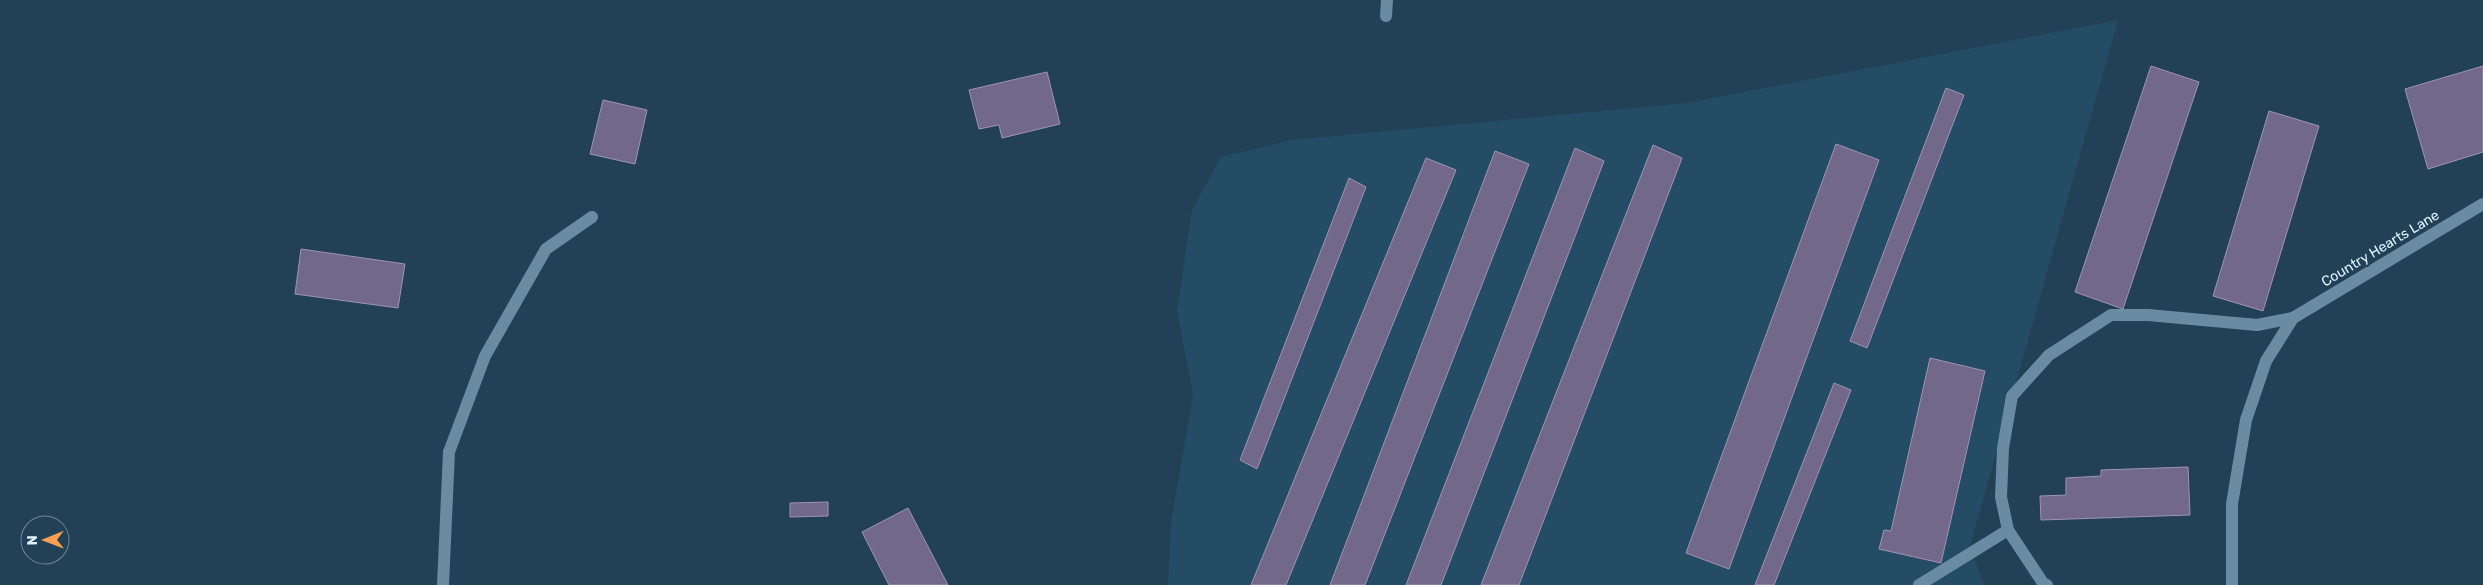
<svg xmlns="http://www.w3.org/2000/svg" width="2483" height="585" font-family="Rubik,sans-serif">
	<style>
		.built { fill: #254c65 }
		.building { fill: #726889; stroke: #9f94b7 }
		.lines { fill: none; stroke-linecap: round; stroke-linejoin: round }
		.lane { stroke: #6a8ca3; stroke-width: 12 }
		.street { stroke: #6a8ca3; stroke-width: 12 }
		.labels { text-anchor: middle; stroke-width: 4.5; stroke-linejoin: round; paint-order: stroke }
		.street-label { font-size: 14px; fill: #dff1fe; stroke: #224156 }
	</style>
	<rect width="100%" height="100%" fill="#224156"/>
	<!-- built -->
	<path class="built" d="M 2118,20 L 1970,546 L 1984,585 L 1168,585 L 1171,523 L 1193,395 L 1177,311 L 1192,210 L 1221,157 L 1292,140 L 1687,103 Z"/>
	<!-- building -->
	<path class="building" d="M 2151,66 L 2199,82 L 2123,309 L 2075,292 Z
		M 2483,66 L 2483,152 L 2428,169 L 2405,89 Z
		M 1047,72 L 1060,124 L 1002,138 L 999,125 L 979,129 L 969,90 Z
		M 1946,88 L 1964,95 L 1867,348 L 1850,341 Z
		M 603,100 L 647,110 L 635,164 L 590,154 Z
		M 2269,111 L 2319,126 L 2263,311 L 2213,296 Z
		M 1836,144 L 1879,160 L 1729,569 L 1686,553 Z
		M 1653,145 L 1682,158 L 1519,585 L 1481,585 Z
		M 1575,148 L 1604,161 L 1441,585 L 1406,585 Z
		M 1495,151 L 1529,164 L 1365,585 L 1330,585 Z
		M 1426,158 L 1456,170 L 1286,585 L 1251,585 Z
		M 1349,178 L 1366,187 L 1257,469 L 1240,460 Z
		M 301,249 L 405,264 L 398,308 L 295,294 Z
		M 1930,358 L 1985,371 L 1941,563 L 1879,549 L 1884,530 L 1891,531 Z
		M 1834,383 L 1851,390 L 1774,585 L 1755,585 Z
		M 2188,467 L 2190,515 L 2041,520 L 2040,496 L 2066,495 L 2066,478 L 2101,476 L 2101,470 Z
		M 828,502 L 828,516 L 790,517 L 790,503 Z
		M 908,508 L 948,585 L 889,585 L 862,532 Z"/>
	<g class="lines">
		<!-- lane -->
		<path class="lane" d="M 449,452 L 485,356 L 546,249 L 592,217
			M 1919,585 L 2008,530
			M 2047,585 L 2043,583 L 2008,530 L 2001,497 L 2003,448 L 2012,396 L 2049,355 L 2111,315 L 2148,315 L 2257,325 L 2293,318
			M 2232,585 L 2232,504 L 2246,420 L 2266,361 L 2293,318"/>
		<!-- street -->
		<path class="street" d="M 1386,16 L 1387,0
			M 2293,318 L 2483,204
			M 443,585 L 449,452"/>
	</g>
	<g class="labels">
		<!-- street labels -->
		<g class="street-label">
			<text transform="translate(2380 248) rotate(-31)" y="5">Country Hearts Lane</text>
		</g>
	</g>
	<!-- north arrow -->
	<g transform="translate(45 540) rotate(269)"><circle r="24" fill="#224156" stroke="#6e8799"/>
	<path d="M0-4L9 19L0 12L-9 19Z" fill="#fa9f4f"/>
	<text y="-8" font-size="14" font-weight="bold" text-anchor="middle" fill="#dff1fe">N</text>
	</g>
</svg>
